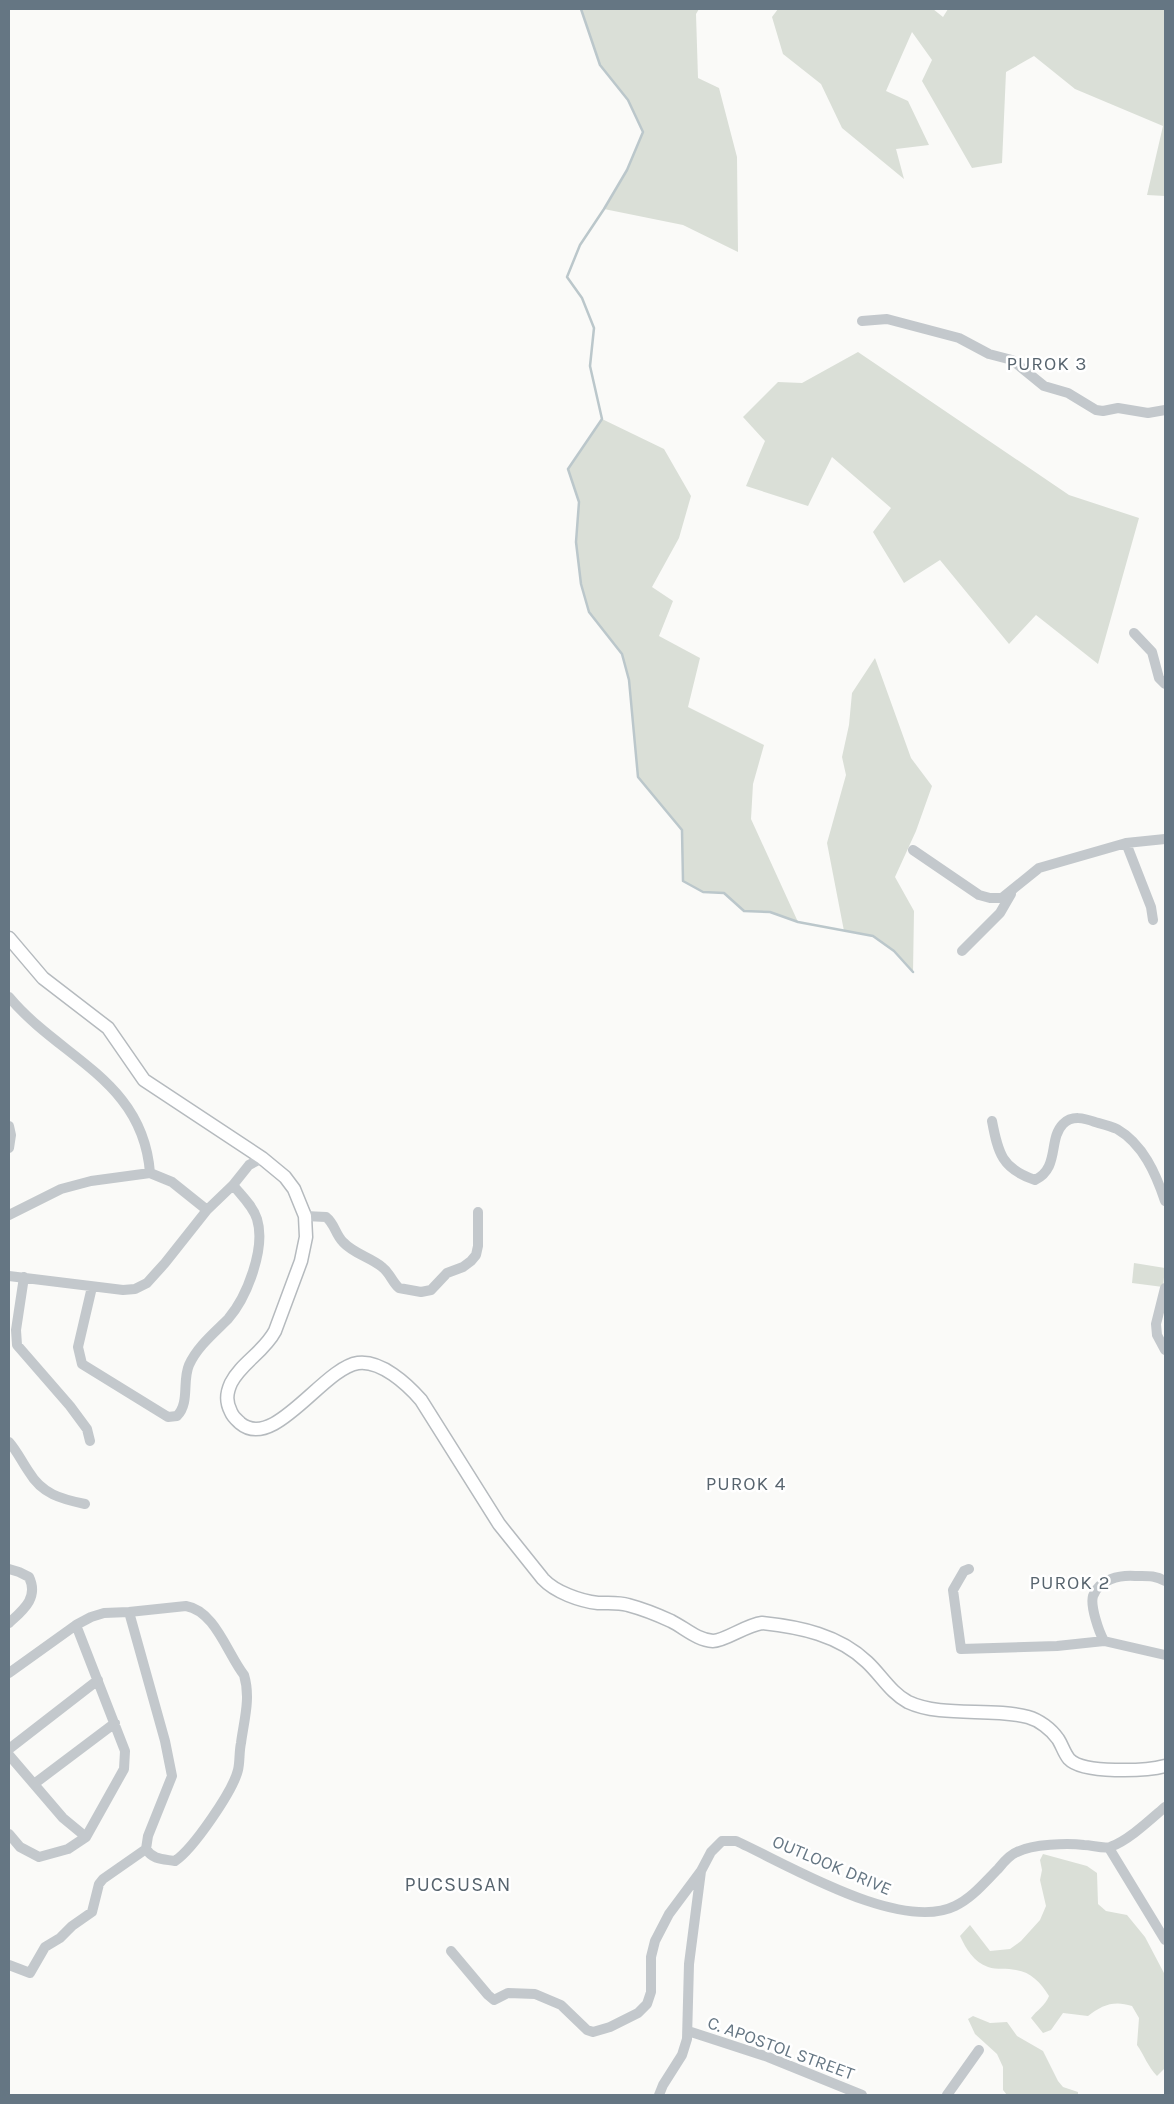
<svg xmlns="http://www.w3.org/2000/svg" width="1174" height="2104" font-family="Karla,sans-serif">
	<style>
		.green { fill: #dadfd7 }
		.lines { fill: none; stroke-linecap: round; stroke-linejoin: round }
		.stream { stroke: #bbc7cb; stroke-width: 2.5 }
		.major-casing { stroke: #b5babe; stroke-width: 15 }
		.minor { stroke: #c3c8cc; stroke-width: 10 }
		.major { stroke: #fff; stroke-width: 12 }
		.labels { text-anchor: middle; stroke-width: 5; stroke-linejoin: round; paint-order: stroke }
		.street-label { font-size: 18px; fill: #657683; stroke: #fff }
		.neighbourhood-label { font-size: 19px; letter-spacing: 1px; fill: #57646e; stroke: #fff }
		.quarter-label { font-size: 20px; letter-spacing: 1px; fill: #57646e; stroke: #fff }
	</style>
	<rect width="100%" height="100%" fill="#fafaf8"/>
	<!-- green -->
	<path class="green" d="M 581,9 L 699,9 L 696,14 L 698,78 L 719,88 L 737,157 L 738,252 L 683,225 L 604,209 L 627,170 L 643,132 L 628,100 L 600,65 Z
		M 778,9 L 933,9 L 943,17 L 948,9 L 1165,9 L 1165,196 L 1147,195 L 1163,126 L 1075,89 L 1034,56 L 1006,72 L 1002,163 L 972,168 L 922,81 L 932,60 L 912,32 L 886,91 L 908,101 L 929,145 L 896,149 L 904,179 L 842,128 L 821,84 L 783,54 L 772,17 Z
		M 858,352 L 1069,495 L 1139,518 L 1098,664 L 1036,615 L 1009,644 L 940,560 L 904,583 L 873,532 L 891,508 L 832,457 L 808,506 L 746,486 L 765,441 L 743,417 L 778,382 L 802,383 Z
		M 602,419 L 664,449 L 691,496 L 679,538 L 652,587 L 673,601 L 659,636 L 700,658 L 688,707 L 764,745 L 753,784 L 751,819 L 798,922 L 770,912 L 744,911 L 724,893 L 703,892 L 683,881 L 681,830 L 638,777 L 629,680 L 622,654 L 589,612 L 581,584 L 576,542 L 579,502 L 568,469 Z
		M 875,658 L 911,758 L 932,786 L 916,831 L 895,877 L 914,911 L 913,972 L 894,951 L 873,936 L 844,931 L 827,843 L 846,775 L 842,757 L 849,725 L 852,693 Z
		M 1134,1263 L 1165,1268 L 1163,1287 L 1132,1283 Z
		M 1043,1854 L 1087,1866 L 1097,1873 L 1098,1904 L 1106,1911 L 1127,1915 L 1145,1937 L 1165,1975 L 1165,2068 L 1157,2076 C 1148,2067 1144,2055 1137,2045 L 1139,2018 L 1132,2006 C 1114,2000 1102,2005 1088,2016 L 1063,2013 L 1051,2030 L 1043,2033 L 1031,2018 C 1037,2010 1045,2006 1049,1996 C 1041,1983 1031,1972 1016,1970 C 1007,1968 997,1970 988,1967 C 974,1962 966,1949 960,1936 L 970,1925 L 990,1951 L 1010,1949 L 1021,1941 L 1040,1920 L 1046,1906 L 1040,1880 L 1042,1870 L 1040,1860 Z
		M 973,2016 L 990,2023 L 1007,2022 L 1017,2036 L 1043,2051 L 1058,2081 L 1063,2087 L 1078,2092 L 1078,2095 L 1007,2095 L 1003,2090 L 1003,2067 L 997,2054 L 975,2034 L 968,2019 Z"/>
	<g class="lines">
		<!-- stream -->
		<path class="stream" d="M 581,9 L 600,65 L 628,100 L 643,132 L 627,170 L 604,209 L 580,245 L 567,277 L 582,298 L 594,328 L 590,366 L 602,419 L 568,469 L 579,502 L 576,542 L 581,584 L 589,612 L 622,654 L 629,680 L 638,777 L 682,830 L 683,881 L 703,892 L 724,893 L 744,911 L 770,912 L 798,922 L 873,936 L 894,951 L 913,972"/>
		<defs>
			<path id="major" d="M 9,938 L 43,978 L 108,1028 L 144,1080 L 262,1158 L 285,1177 L 294,1189 L 305,1216 L 306,1237 L 301,1261 L 275,1331 C 264,1352 241,1363 231,1383 C 226,1394 226,1402 231,1412 C 233,1417 237,1420 240,1423 C 274,1452 323,1368 358,1363 C 381,1360 407,1384 421,1400 L 499,1524 L 543,1579 C 555,1592 580,1601 598,1603 C 608,1603 619,1602 628,1605 C 643,1609 658,1615 671,1621 C 685,1628 697,1640 713,1641 C 725,1641 746,1625 762,1623 C 800,1627 839,1635 867,1662 C 881,1675 891,1693 908,1702 C 942,1718 991,1707 1028,1717 C 1039,1720 1051,1729 1058,1739 C 1062,1745 1064,1753 1069,1759 C 1083,1774 1146,1771 1165,1766"/>
		</defs>
		<!-- major casing -->
		<use href="#major" class="major-casing"/>
		<!-- minor -->
		<path class="minor" d="M 862,321 L 887,319 L 959,338 L 989,354 L 1012,360 L 1044,386 L 1068,393 L 1096,410 L 1103,411 L 1118,408 L 1148,413 L 1165,410
			M 1134,633 L 1152,652 L 1159,678 L 1165,684
			M 1126,843 L 1151,907 L 1153,920
			M 913,850 L 979,895 L 990,898 L 1002,898 L 1039,868 L 1126,843 L 1165,839
			M 962,951 L 1000,913 L 1011,894
			M 9,997 C 61,1059 143,1080 150,1173
			M 992,1121 C 998,1153 1002,1169 1035,1180 C 1060,1168 1048,1139 1063,1124 C 1072,1115 1084,1118 1095,1122 C 1102,1124 1110,1126 1117,1129 C 1143,1144 1156,1174 1165,1201
			M 9,1126 L 11,1135 L 9,1148
			M 9,1215 L 61,1189 L 91,1181 L 150,1173 L 172,1182 L 207,1210
			M 305,1216 L 326,1217 C 335,1224 335,1234 343,1242 C 354,1254 370,1257 382,1267 C 390,1273 392,1282 399,1288 L 421,1292 L 431,1290 L 447,1273 L 463,1267 L 471,1261 L 476,1255 L 478,1246 L 478,1212
			M 9,1276 L 123,1290 L 135,1289 L 147,1283 L 165,1263 L 207,1210 L 233,1185 L 249,1165 L 262,1158
			M 24,1277 L 16,1330 L 17,1345 L 70,1406 L 87,1429 L 90,1441
			M 92,1287 L 78,1347 L 82,1364 L 168,1417 L 177,1416 C 190,1403 182,1381 189,1365 C 197,1347 214,1333 228,1319 C 247,1297 266,1248 257,1219 C 253,1206 241,1195 233,1185
			M 1165,1288 L 1156,1324 L 1157,1335 L 1165,1350
			M 9,1442 C 17,1451 22,1462 29,1472 C 42,1494 61,1499 85,1504
			M 9,1569 L 19,1572 L 29,1577 C 39,1598 23,1610 9,1623
			M 969,1569 L 964,1571 L 953,1590 L 961,1649 L 1057,1646 L 1104,1641
			M 1165,1581 C 1155,1575 1147,1576 1135,1576 C 1120,1575 1099,1579 1093,1596 C 1090,1606 1099,1632 1104,1641 L 1165,1655
			M 9,1673 L 76,1625 L 91,1617 L 104,1613 L 129,1612 L 186,1606 C 215,1611 227,1653 244,1675 C 251,1698 244,1720 241,1743 C 239,1752 240,1762 238,1770 C 233,1791 193,1849 175,1861 C 163,1859 153,1860 146,1849 L 148,1836 L 172,1776 L 165,1741 L 129,1612
			M 9,1749 L 98,1680
			M 9,1755 L 63,1818 L 86,1837
			M 34,1784 L 115,1723
			M 9,1834 L 20,1847 L 39,1857 L 68,1849 L 86,1837 L 124,1769 L 125,1751 L 76,1625
			M 1109,1848 L 1165,1940
			M 451,1951 L 488,1995 L 494,2000 L 508,1993 L 535,1994 L 561,2005 L 587,2030 L 593,2032 L 610,2027 L 638,2013 L 647,2004 L 651,1992 L 651,1957 L 655,1941 L 669,1914 L 701,1871
			M 9,1965 L 30,1973 L 45,1947 L 60,1938 L 72,1926 L 92,1912 L 99,1884 L 103,1879 L 146,1849
			M 688,2031 L 768,2057 L 862,2095
			M 659,2095 L 663,2085 L 682,2055 L 687,2039 L 689,1964 L 701,1871 L 711,1852 L 722,1841 L 736,1841 C 787,1864 900,1933 955,1906 C 972,1898 984,1883 998,1869 C 1003,1863 1009,1855 1017,1852 C 1032,1844 1068,1843 1084,1845 C 1092,1845 1103,1849 1110,1847 C 1128,1841 1151,1819 1165,1807
			M 947,2095 L 979,2050"/>
		<!-- major -->
		<use href="#major" class="major"/>
	</g>
	<g class="labels">
		<!-- street labels -->
		<g class="street-label">
			<text transform="translate(832 1865) rotate(23)" y="6">OUTLOOK DRIVE</text>
			<text transform="translate(781 2048) rotate(20)" y="6">C. APOSTOL STREET</text>
		</g>
		<!-- neighbourhood labels -->
		<g class="neighbourhood-label">
			<text x="1047" y="370">PUROK 3</text>
			<text x="746" y="1490">PUROK 4</text>
			<text x="1070" y="1589">PUROK 2</text>
		</g>
		<!-- quarter labels -->
		<g class="quarter-label">
			<text x="458" y="1891">PUCSUSAN</text>
		</g>
	</g>
	<!-- border -->
	<rect width="1174" height="2104" fill="none" stroke="#657683" stroke-width="20"/>
</svg>
